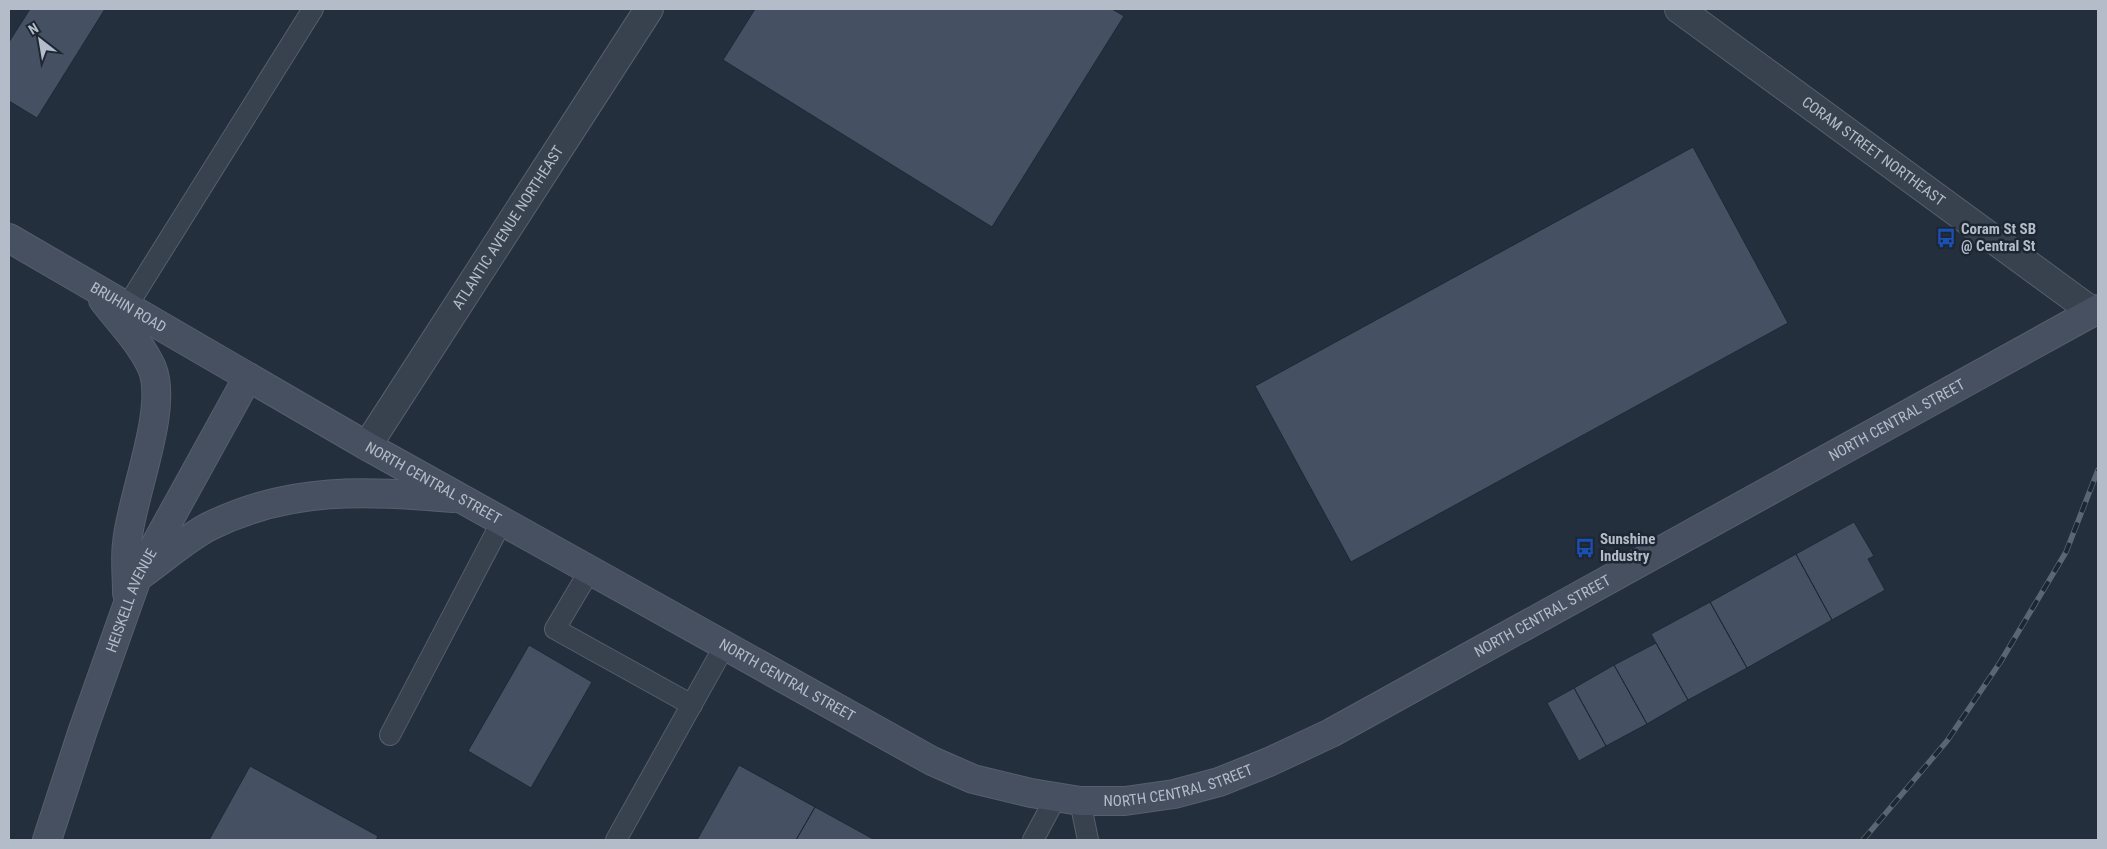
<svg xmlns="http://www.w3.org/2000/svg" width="2107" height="849" font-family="'Roboto Condensed',sans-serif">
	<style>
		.building { fill: #455162; stroke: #1f2835 }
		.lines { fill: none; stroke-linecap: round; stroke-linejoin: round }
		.lane-casing { stroke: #565f6c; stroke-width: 22 }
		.street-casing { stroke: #565f6c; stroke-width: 30 }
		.secondary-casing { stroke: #565f6c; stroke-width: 30 }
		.lane { stroke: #38414e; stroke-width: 20 }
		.street { stroke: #38414e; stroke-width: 28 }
		.secondary { stroke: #465061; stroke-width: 28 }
		.rail-casing { stroke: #5a6575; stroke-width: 5.5 }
		.rail { stroke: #1d2633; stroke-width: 4; stroke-dasharray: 11; stroke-linecap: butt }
		.labels { text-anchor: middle; stroke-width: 5; stroke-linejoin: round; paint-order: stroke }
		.street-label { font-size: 15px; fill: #b4bcc9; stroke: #1d2633 }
		.poi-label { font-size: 15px; font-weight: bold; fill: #b4bcc9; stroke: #1d2633; text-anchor: start }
	</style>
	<rect width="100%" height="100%" fill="#242f3e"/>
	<!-- building -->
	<path class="building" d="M 30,9 L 105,9 L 37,118 L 9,101 L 9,42 Z
		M 755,9 L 1112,9 L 1124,16 L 992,227 L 723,60 Z
		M 1693,147 L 1788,323 L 1351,562 L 1255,386 Z
		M 1854,522 L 1874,556 L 1868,559 L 1885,590 L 1832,620 L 1796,554 Z
		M 1796,554 L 1832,620 L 1747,668 L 1710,602 Z
		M 1710,602 L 1747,668 L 1688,700 L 1651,634 Z
		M 1656,643 L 1688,700 L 1647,724 L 1614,665 Z
		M 529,645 L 592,682 L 531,788 L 468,751 Z
		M 1614,665 L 1647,724 L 1606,746 L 1574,688 Z
		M 1574,688 L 1606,746 L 1579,761 L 1547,703 Z
		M 739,765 L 815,807 L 796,840 L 697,840 Z
		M 250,766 L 378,836 L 376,840 L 209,840 Z
		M 815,807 L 875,840 L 796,840 Z"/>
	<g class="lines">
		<defs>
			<path id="lane" d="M 126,308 L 313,9
				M 590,570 L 555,629 L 692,705
				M 390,735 L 502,521
				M 1080,801 L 1088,840
				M 616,840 L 725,645
				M 1033,840 L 1056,797"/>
			<g id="street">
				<path id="s1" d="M 1679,9 L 2093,312"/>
				<path id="s2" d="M 367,446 L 649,9"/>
			</g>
			<g id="secondary">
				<path id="s3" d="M 9,238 L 367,446 L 932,761 L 973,779 L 1031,793 L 1080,801 L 1125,801 L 1174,794 L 1219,782 L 1269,762 L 1331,733 L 2098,309"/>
				<path d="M 103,300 C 119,321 141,343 152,368 C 169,409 131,497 127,543 C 125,559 127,576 127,593"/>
				<path d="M 142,574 C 163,559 188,537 210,526 C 291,486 366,491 453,498"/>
				<path id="s4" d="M 47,840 L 83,730 L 137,578 L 248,377"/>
			</g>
		</defs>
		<!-- lane casing -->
		<use href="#lane" class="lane-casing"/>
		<!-- street casing -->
		<use href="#street" class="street-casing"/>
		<!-- secondary casing -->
		<use href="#secondary" class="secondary-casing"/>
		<!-- lane -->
		<use href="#lane" class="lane"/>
		<!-- street -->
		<use href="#street" class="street"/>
		<!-- secondary -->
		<use href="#secondary" class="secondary"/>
		<defs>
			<path id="rail" d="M 1863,840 L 1947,741 L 2001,661 L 2066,552 L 2098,470"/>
		</defs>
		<!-- rail casing -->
		<use href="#rail" class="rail-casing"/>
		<!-- rail -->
		<use href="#rail" class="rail"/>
	</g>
	<!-- icons -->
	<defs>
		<symbol id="bus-bare" viewBox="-9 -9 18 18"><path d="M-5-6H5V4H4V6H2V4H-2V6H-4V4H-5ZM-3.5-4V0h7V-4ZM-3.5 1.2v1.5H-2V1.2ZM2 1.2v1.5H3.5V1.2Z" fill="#1a4fb4" stroke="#1d2633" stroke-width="2.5" paint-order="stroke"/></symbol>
	</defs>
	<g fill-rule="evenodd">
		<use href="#bus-bare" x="1932" y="224" width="28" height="28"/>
		<use href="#bus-bare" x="1571" y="534" width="28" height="28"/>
	</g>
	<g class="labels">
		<!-- street labels -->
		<g class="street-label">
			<text dy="5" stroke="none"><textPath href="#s1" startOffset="241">CORAM STREET NORTHEAST</textPath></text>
			<text dy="5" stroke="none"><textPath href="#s2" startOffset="260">ATLANTIC AVENUE NORTHEAST</textPath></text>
			<text dy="5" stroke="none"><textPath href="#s3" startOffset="138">BRUHIN ROAD</textPath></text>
			<text dy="5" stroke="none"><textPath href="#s3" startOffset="2125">NORTH CENTRAL STREET</textPath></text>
			<text dy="5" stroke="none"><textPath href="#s3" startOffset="490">NORTH CENTRAL STREET</textPath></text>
			<text dy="5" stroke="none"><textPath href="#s4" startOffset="254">HEISKELL AVENUE</textPath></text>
			<text dy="5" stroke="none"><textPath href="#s3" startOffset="1720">NORTH CENTRAL STREET</textPath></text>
			<text dy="5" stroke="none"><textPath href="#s3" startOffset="895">NORTH CENTRAL STREET</textPath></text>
			<text dy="5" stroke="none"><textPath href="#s3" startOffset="1315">NORTH CENTRAL STREET</textPath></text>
		</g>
		<!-- poi labels -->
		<g class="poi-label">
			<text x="1961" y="234">Coram St SB<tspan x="1961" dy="17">@ Central St</tspan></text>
			<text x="1600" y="544">Sunshine<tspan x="1600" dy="17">Industry</tspan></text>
		</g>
	</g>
	<!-- border -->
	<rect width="2107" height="849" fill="none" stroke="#b4bcc9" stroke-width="20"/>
	<!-- north arrow -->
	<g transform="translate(40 40) rotate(329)" stroke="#1d2633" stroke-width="4" paint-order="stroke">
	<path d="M0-4L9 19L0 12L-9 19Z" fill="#b4bcc9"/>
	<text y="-8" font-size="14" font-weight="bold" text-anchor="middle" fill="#b4bcc9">N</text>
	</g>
</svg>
